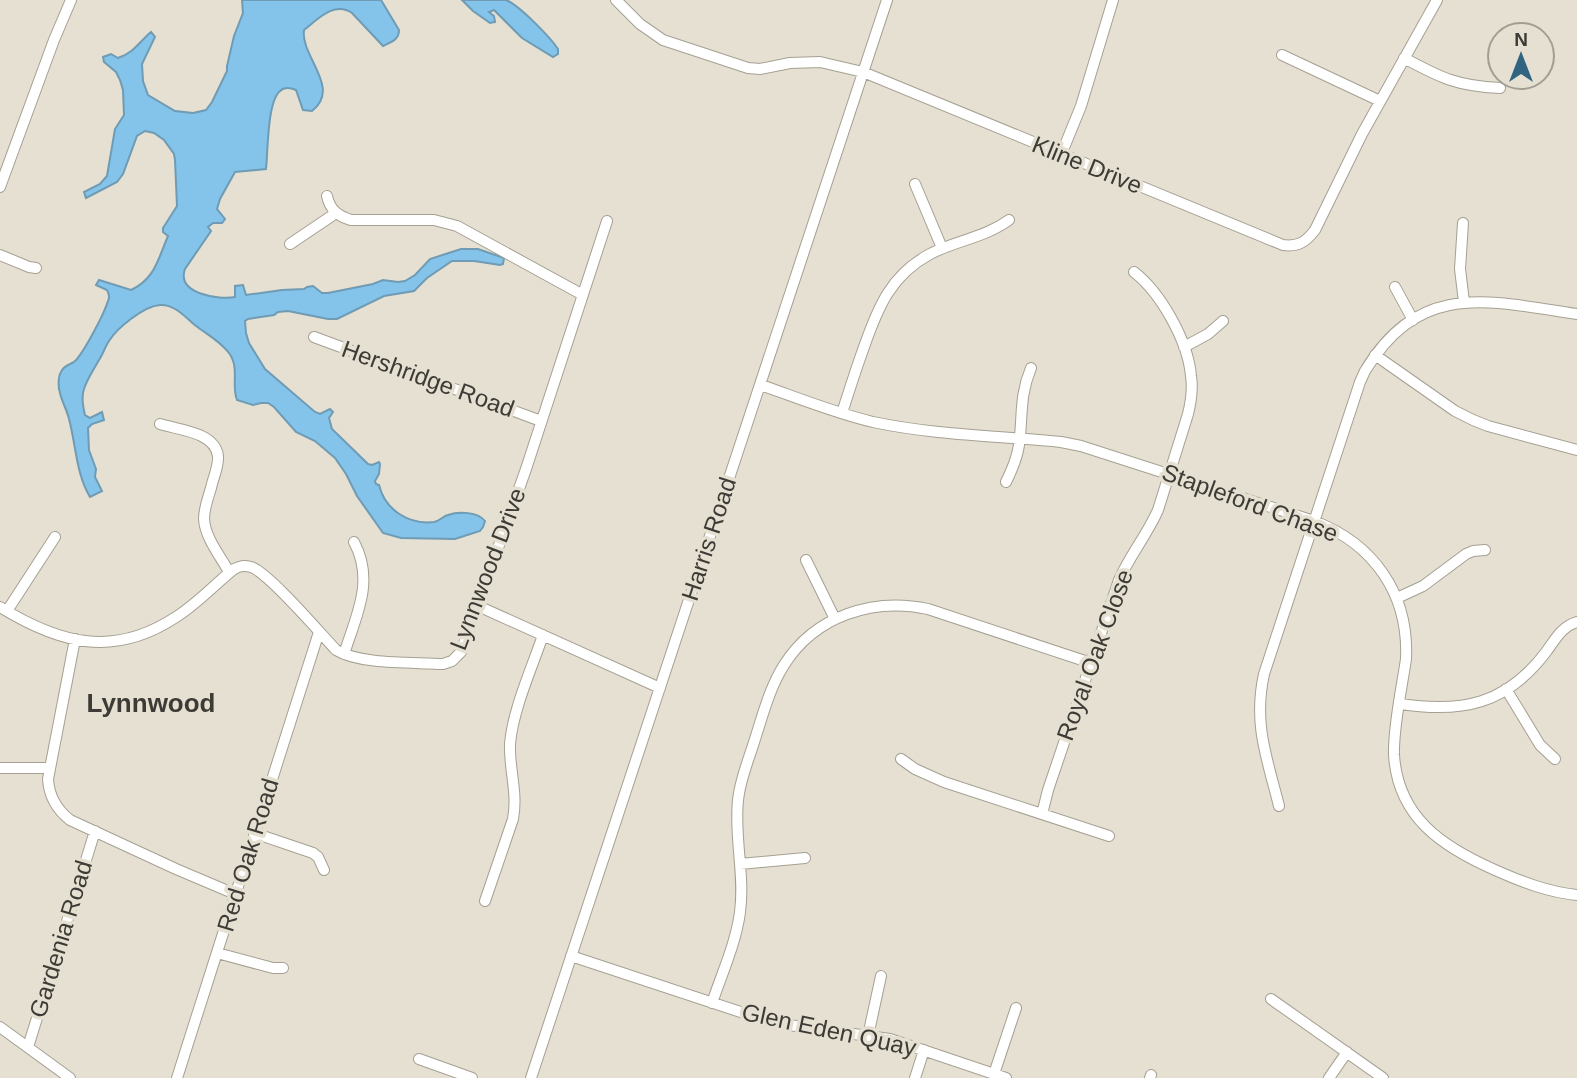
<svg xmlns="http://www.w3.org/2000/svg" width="1577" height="1078" font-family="Arial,sans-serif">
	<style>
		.water { fill: #84c4ea; stroke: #6f9bb4; stroke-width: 2 }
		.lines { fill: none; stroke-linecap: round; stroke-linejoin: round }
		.minor-casing { stroke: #a5a092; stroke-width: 12 }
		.minor { stroke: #fff; stroke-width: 10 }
		.labels { text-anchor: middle; stroke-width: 7; stroke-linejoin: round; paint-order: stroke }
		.street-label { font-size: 24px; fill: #3d3b36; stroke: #e5e0d1 }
		.neighbourhood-label { font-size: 26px; font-weight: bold; fill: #3d3b36; stroke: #e5e0d1 }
	</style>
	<rect width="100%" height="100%" fill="#e5e0d1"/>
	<!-- water -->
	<path class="water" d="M 242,0 L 381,0 L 399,30 C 399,40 391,42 383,46 L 352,13 C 334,1 318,19 304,30 C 300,56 342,88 312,111 L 303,110 L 296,90 C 291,88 284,87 280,91 C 267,102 268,152 266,169 L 235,172 L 220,199 L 217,209 L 225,219 L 222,223 L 213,223 L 208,227 L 211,231 L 185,269 C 176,294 219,300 235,297 L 235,286 L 243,285 L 246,295 L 282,290 L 304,289 L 307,287 L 313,286 L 322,293 L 328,293 L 373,284 L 383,280 L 398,282 L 405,281 L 415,275 L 430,259 L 461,249 L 478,249 L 504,258 L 503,264 L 500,265 L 474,261 L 452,261 L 427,278 L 414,291 L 384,296 L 337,319 L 328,319 L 288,311 L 278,312 L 274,315 L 248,319 L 245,321 L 246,333 L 249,343 L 265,369 L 315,412 L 320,414 L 330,409 L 333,412 L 329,418 L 332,429 L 368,464 L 372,465 L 379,462 L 380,464 L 379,474 L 375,481 L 376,484 L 379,485 C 385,510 409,525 434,522 C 440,521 443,516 448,515 C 459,511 478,512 485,521 L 483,527 L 480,531 L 455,539 L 401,538 L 383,533 L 357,496 L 346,474 L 335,458 L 315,441 L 296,432 L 274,407 L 268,403 L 261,403 L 253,405 L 237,400 C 231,385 240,368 229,353 C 220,341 208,335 196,326 C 186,318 175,304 160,305 C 144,306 117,328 109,341 C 105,347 103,354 99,360 C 94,369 87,379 84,389 C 81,397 83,407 85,415 L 90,418 L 102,412 L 104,420 L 92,424 L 88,428 L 89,450 L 96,469 L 95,477 L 102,491 L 90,497 C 76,474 76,445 69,419 C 67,410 62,402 60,393 C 58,387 58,377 61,372 C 64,364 73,365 77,359 C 86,348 104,314 108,301 C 110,296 109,295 107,290 L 96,285 L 99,280 L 131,290 C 155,279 158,259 168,236 L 163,232 L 163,228 L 177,206 L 175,160 L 174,154 L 164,140 L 154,133 L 145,131 L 137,136 L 123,174 L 117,182 L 86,198 L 84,192 L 100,184 L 107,176 L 115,129 L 124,115 L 123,90 L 120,80 L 116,72 L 104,62 L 103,57 L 111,54 L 118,58 C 135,52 139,42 151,32 L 155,37 L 142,64 L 143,81 L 148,95 L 175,111 L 193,113 L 206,110 L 212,102 L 227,71 L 227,66 L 234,36 L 243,13 Z
		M 462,0 C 471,0 498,0 506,0 C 519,5 550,37 558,49 L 558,54 L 553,57 L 522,38 L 494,10 L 489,12 L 494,16 L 495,22 L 490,23 L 473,11 Z"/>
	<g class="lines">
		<defs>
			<path id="minor" d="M 616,0 L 640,24 L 663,40 L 748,68 L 760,69 L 790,63 L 820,62 L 863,72 L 1283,245 C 1298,247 1306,242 1315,230 L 1362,134 L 1437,0
				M 1282,55 L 1380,101
				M 1404,58 C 1441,78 1457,86 1500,88
				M 1061,155 L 1081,106 L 1113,0
				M 915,184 L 942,248
				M 0,187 L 54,40 L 71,0
				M 327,196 C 330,210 338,216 351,220 L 434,220 L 457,226 L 583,295
				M 1463,223 L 1460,269 L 1464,302
				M 290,244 L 336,213
				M 0,255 L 29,267 L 36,268
				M 1395,287 L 1413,320
				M 314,337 L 541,421
				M 1184,347 L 1208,334 L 1223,321
				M 1375,355 L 1455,411 L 1473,420 L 1488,426 L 1577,450
				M 761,385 C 798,398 835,413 873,422 C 934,435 999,436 1061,442 L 1081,446 L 1314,521 C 1374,544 1409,594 1406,659 C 1402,687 1393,727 1394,755 C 1398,818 1443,847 1495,870 C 1522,882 1548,892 1577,895
				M 842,413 C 849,391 856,369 864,347 C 878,307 891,275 930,254 C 957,240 984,238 1009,220
				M 160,424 C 179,430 215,432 218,456 C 219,466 213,478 211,488 C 208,498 204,508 204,519 C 205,538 221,557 229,572
				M 1006,482 C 1012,470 1017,458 1019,445 C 1023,416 1019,397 1031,368
				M 806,560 L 835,619
				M 1397,598 L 1423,586 L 1466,554 L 1473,551 L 1485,550
				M 478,606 L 660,688
				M 0,607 C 60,644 114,658 176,617 C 197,604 215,584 234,569 C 240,566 244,565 251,567 C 268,572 320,633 336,650 C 361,665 413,662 443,664 L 452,661 L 461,652 L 526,469 L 607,221
				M 7,611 L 55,537
				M 75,639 L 48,779 C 49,796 56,809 70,820 L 176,869 L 235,894
				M 344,654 C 356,616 375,581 354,542
				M 1506,689 L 1540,745 L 1555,759
				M 1400,704 C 1462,713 1506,705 1546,652 C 1555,640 1562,626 1577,622
				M 901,759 L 915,769 L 944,782 L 1109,836
				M 0,768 L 49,768
				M 1279,806 C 1267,758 1253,724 1264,674 L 1360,382 L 1365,371 C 1420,280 1489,301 1577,314
				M 1042,814 L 1048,790 L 1119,580 C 1130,555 1147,535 1158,510 L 1188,414 C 1191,402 1193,389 1191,376 C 1188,341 1161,293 1134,272
				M 254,833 L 313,853 L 318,857 L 324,870
				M 740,864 L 805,858
				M 485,901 L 513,819 C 518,792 509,770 510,744 C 513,709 532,668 543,635
				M 217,953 L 273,968 L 283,968
				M 571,956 L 774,1023 L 890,1039 L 1006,1078
				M 1271,999 L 1383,1078
				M 712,1003 C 722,973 736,943 740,912 C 745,875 734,837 738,800 C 740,779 749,759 755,739 C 763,714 770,687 784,665 C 815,616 873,597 928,609 L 1091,663
				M 0,1027 L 70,1078
				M 868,1036 L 881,976
				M 28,1047 L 95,831
				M 419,1059 L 472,1078
				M 994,1074 L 1016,1008
				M 177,1078 L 319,632
				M 531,1078 L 887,0
				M 915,1078 L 924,1050
				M 1150,1078 L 1151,1075
				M 1329,1078 L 1347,1052"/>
		</defs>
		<!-- minor casing -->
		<use href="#minor" class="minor-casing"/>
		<!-- minor -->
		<use href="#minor" class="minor"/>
	</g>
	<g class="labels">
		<!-- street labels -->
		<g class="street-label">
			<text transform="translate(1087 165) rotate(22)" y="8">Kline Drive</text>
			<text transform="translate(428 379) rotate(20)" y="8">Hershridge Road</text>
			<text transform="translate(1250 503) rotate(20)" y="8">Stapleford Chase</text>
			<text transform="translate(709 539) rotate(-72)" y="8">Harris Road</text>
			<text transform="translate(488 569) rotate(-69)" y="8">Lynnwood Drive</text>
			<text transform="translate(1095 655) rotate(-70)" y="8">Royal Oak Close</text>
			<text transform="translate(248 855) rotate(-73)" y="8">Red Oak Road</text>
			<text transform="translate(61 939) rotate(-73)" y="8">Gardenia Road</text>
			<text transform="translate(829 1030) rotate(12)" y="8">Glen Eden Quay</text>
		</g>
		<!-- neighbourhood labels -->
		<g class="neighbourhood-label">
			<text x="151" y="712">Lynnwood</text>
		</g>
	</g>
	<!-- north arrow -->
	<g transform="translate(1521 56)"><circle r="33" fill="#e5e0d1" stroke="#a29e93" stroke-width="2"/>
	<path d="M0-5L12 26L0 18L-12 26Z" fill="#306481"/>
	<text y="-10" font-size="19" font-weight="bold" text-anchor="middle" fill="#3d3b36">N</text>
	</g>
</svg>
